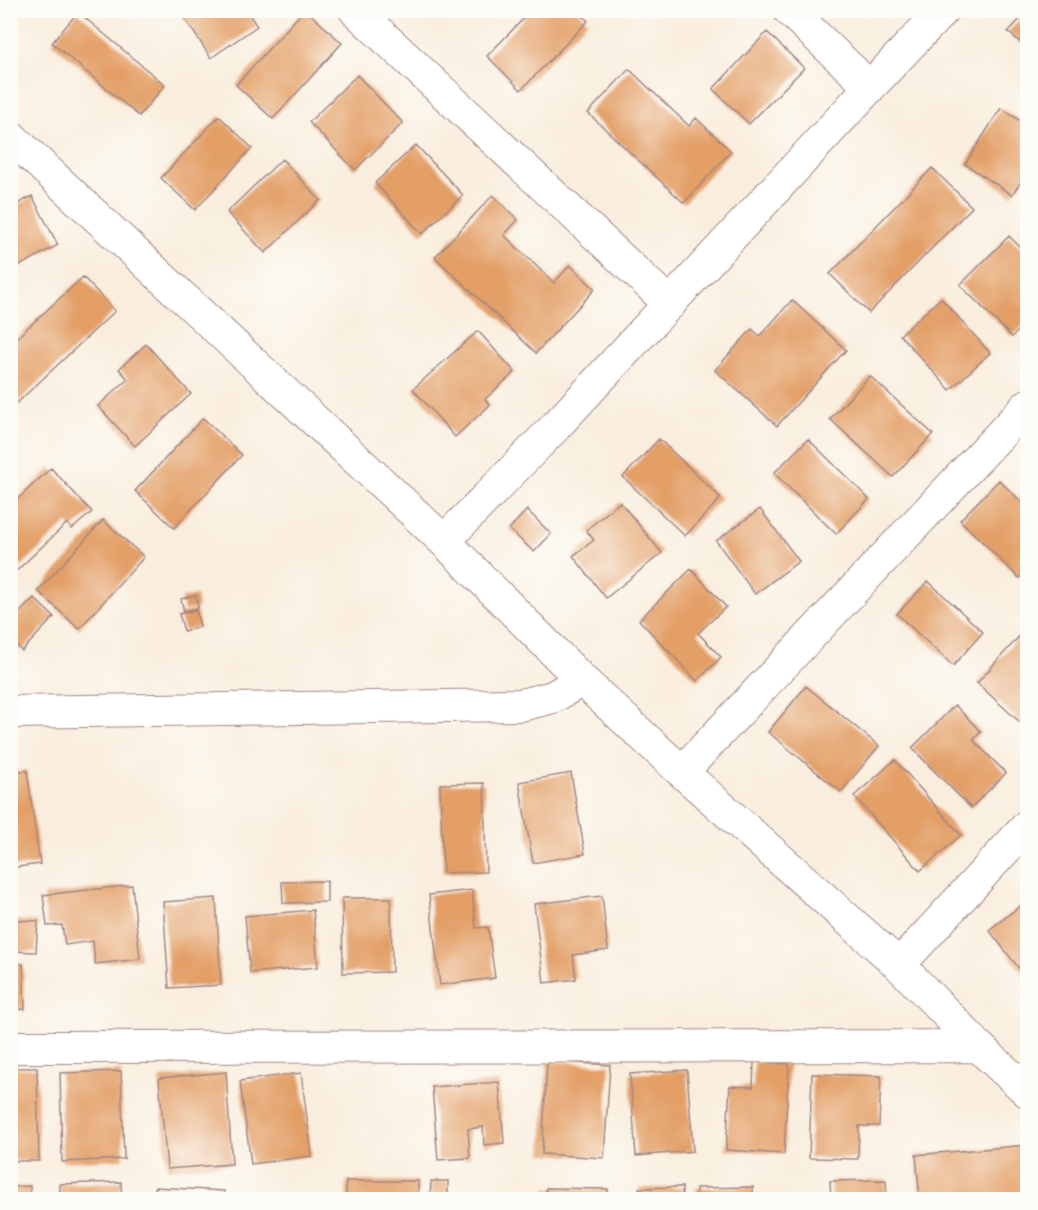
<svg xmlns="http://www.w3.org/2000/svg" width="1038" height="1210" font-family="'IM FELL Great Primer',serif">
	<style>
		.building { fill: #e39f66 }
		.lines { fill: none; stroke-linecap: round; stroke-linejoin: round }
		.minor-casing { stroke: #a28684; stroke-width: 34 }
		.minor { stroke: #fff; stroke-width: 32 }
	</style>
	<rect width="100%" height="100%" fill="#fdfcf7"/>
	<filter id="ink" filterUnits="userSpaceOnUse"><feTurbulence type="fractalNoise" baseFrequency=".0167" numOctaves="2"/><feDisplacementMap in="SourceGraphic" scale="12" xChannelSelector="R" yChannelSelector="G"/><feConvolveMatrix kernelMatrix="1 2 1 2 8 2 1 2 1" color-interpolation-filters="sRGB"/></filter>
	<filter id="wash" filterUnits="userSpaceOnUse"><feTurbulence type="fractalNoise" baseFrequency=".008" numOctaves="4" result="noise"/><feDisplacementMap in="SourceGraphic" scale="24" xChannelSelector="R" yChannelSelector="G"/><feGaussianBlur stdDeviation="1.35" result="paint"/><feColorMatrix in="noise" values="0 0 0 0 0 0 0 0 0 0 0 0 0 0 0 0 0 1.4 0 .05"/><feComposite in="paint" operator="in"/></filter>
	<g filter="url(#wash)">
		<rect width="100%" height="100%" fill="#f9eede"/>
		<g id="blocks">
			<!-- building -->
			<path class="building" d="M 179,10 L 246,10 L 257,26 L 211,58 Z
				M 304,10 L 306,10 L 342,43 L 273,119 L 236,85 Z
				M 532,10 L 577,10 L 588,21 L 521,90 L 487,56 Z
				M 78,12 L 165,85 L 139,116 L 52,43 Z
				M 1024,15 L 1028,18 L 1028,38 L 1022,44 L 1008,32 Z
				M 767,32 L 804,68 L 749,124 L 713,89 Z
				M 629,69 L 689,126 L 696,118 L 731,151 L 684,203 L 588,113 Z
				M 357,75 L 403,123 L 355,170 L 309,122 Z
				M 1001,108 L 1028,126 L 1028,171 L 1012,195 L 965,164 Z
				M 219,116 L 252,148 L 195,210 L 161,178 Z
				M 416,145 L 463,195 L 422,234 L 375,183 Z
				M 282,159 L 320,200 L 265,253 L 227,212 Z
				M 932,168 L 972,207 L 869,313 L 830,274 Z
				M 493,195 L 518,220 L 504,235 L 554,283 L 570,265 L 595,289 L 536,353 L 435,257 Z
				M 32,196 L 58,245 L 10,271 L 10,208 Z
				M 1009,236 L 1028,255 L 1028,297 L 1026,298 L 1028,321 L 1012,337 L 960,285 Z
				M 83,277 L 115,311 L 17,403 L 10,396 L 10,344 Z
				M 941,298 L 990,353 L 950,390 L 900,335 Z
				M 792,300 L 846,350 L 777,426 L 715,370 L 752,329 L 760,336 Z
				M 478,331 L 515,372 L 485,399 L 490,405 L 455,437 L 413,389 Z
				M 146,344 L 191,394 L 135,446 L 98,406 L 128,379 L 119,369 Z
				M 870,376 L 933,434 L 893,477 L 830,419 Z
				M 203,418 L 242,455 L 174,528 L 135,491 Z
				M 659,439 L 721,498 L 685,536 L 623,477 Z
				M 808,439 L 869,499 L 836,534 L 774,473 Z
				M 51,468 L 92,512 L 72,529 L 67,523 L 10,577 L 10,506 Z
				M 999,480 L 1028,508 L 1028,569 L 1019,578 L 960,520 Z
				M 620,502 L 662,553 L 606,598 L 573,556 L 594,540 L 586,530 Z
				M 760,509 L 799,561 L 755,594 L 716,541 Z
				M 527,510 L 551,534 L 534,552 L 509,529 Z
				M 103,520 L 144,557 L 79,629 L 38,591 Z
				M 691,569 L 726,607 L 698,633 L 721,657 L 697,681 L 639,620 Z
				M 928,581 L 983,632 L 953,666 L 897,614 Z
				M 196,595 L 198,608 L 184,611 L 181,599 Z
				M 34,598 L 54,617 L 22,651 L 10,640 L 10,622 Z
				M 196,610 L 200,627 L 184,631 L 179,614 Z
				M 1024,631 L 1028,635 L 1028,719 L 1023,725 L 977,683 Z
				M 806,686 L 879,746 L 841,792 L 768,732 Z
				M 955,705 L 981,732 L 973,740 L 1006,773 L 971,808 L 912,748 Z
				M 895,760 L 961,835 L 920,871 L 854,796 Z
				M 27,770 L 40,864 L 10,868 L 10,773 Z
				M 571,773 L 585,854 L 533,863 L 519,782 Z
				M 484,783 L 486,872 L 443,873 L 440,784 Z
				M 327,881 L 327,902 L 283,903 L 282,882 Z
				M 132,885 L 140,959 L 95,964 L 93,941 L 65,945 L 62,925 L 47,926 L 43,895 Z
				M 472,890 L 476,928 L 488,927 L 495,978 L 440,985 L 429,895 Z
				M 602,896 L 608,950 L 573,955 L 576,979 L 544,983 L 534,904 Z
				M 216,898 L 221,985 L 169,988 L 163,902 Z
				M 342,898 L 391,898 L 392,972 L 343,973 Z
				M 1028,900 L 1028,980 L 989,930 Z
				M 313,910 L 318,967 L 250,973 L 245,916 Z
				M 10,920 L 38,921 L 36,952 L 10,951 Z
				M 10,964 L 23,964 L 25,1009 L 10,1010 Z
				M 547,1061 L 610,1065 L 604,1158 L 542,1154 Z
				M 754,1062 L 789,1064 L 784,1154 L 726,1150 L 730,1086 L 753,1087 Z
				M 10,1068 L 37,1068 L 39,1161 L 10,1161 Z
				M 687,1070 L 693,1151 L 636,1156 L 630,1074 Z
				M 121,1071 L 124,1159 L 62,1162 L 60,1073 Z
				M 226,1072 L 232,1164 L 167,1169 L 159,1078 Z
				M 301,1073 L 312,1156 L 251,1164 L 240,1081 Z
				M 812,1074 L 881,1076 L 879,1126 L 859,1126 L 858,1159 L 809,1158 Z
				M 499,1082 L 504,1143 L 484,1145 L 483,1127 L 468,1129 L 470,1158 L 438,1160 L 432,1087 Z
				M 1028,1145 L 1028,1200 L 920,1200 L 916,1155 Z
				M 886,1180 L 887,1200 L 831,1200 L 830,1181 Z
				M 346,1181 L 418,1181 L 418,1200 L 346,1200 Z
				M 431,1181 L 448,1181 L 448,1200 L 430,1200 Z
				M 121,1182 L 122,1200 L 60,1200 L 60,1184 Z
				M 30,1186 L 30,1200 L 10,1200 L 10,1187 Z
				M 155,1187 L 224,1191 L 224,1200 L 154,1200 Z
				M 682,1187 L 682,1200 L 639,1200 L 639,1188 Z
				M 753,1187 L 753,1200 L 696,1200 L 696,1188 Z
				M 546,1188 L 608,1189 L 608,1200 L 546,1200 Z"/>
		</g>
	</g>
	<g filter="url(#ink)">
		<use href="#blocks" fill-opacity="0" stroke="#a28684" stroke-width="1.5"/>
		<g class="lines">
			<defs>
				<path id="minor" d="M 355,10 L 670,304
					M 789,10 L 870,87
					M 10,136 L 444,541 L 582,680 L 682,772 L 899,965 L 978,1046 L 1028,1092
					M 444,541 L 556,426 L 870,87 L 943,10
					M 10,712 L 521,705 L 553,697 L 582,680
					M 682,772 L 1028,405
					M 899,965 L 1028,825
					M 10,1047 L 978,1046"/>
			</defs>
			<!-- minor casing -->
			<use href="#minor" class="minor-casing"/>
			<!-- minor -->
			<use href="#minor" class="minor"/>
		</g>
	</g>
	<!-- margin -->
	<rect width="1038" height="1210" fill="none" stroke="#fdfcf7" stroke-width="36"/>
</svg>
